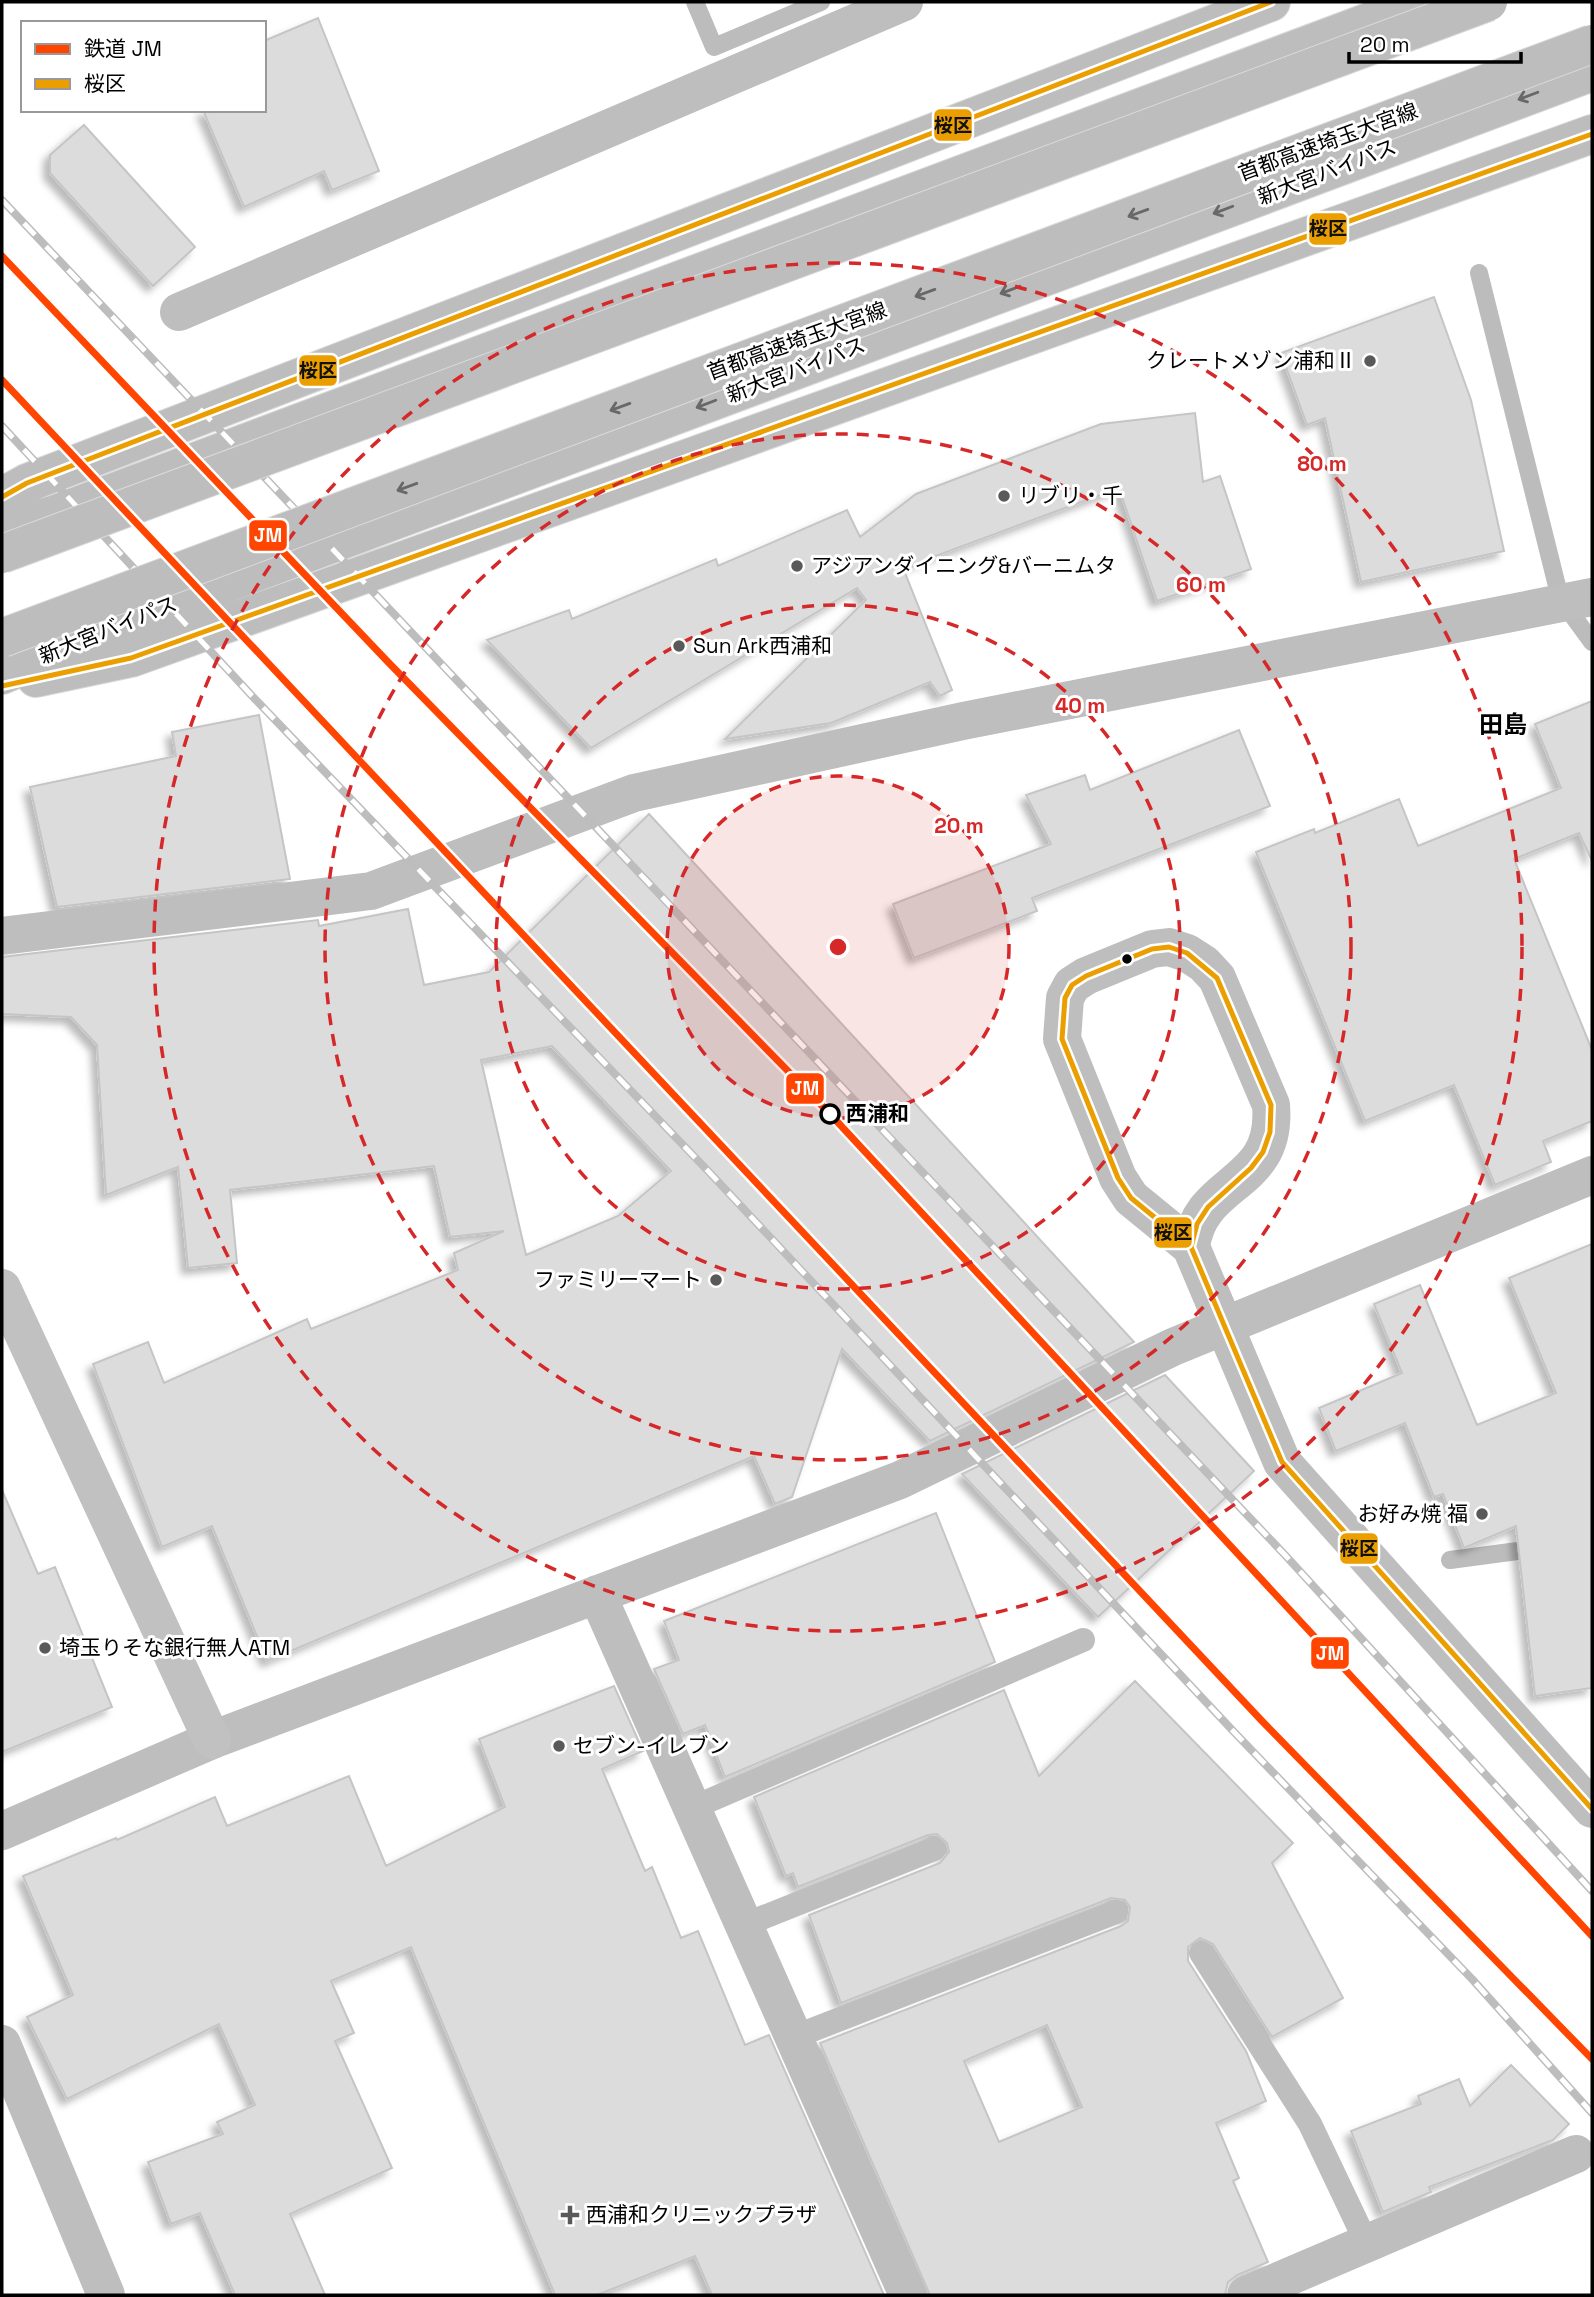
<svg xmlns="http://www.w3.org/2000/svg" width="1594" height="2297" font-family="'Space Grotesk','Noto Sans JP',sans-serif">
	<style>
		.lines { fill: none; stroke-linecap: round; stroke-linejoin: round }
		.stream { stroke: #bcbcbc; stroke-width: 18 }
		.building { fill: #dcdcdc; stroke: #c5c5c5; stroke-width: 2; fill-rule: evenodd; filter: url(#shadow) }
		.highway-casing { stroke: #dbdbdb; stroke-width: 40 }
		.lane { stroke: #bebebe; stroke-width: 24 }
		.street { stroke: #bebebe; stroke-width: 38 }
		.secondary { stroke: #c1c1c1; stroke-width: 38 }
		.highway { stroke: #bdbdbd; stroke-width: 38 }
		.rail-casing { stroke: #bdbdbd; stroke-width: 8 }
		.rail { stroke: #fff; stroke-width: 5; stroke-dasharray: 16; stroke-linecap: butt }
		.highway-bridge-casing { stroke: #dbdbdb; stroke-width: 40; stroke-linecap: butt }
		.highway-bridge { stroke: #bdbdbd; stroke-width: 38 }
		.bus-1-casing { stroke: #fff; stroke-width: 10 }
		.bus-1 { stroke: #eb9e00; stroke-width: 5 }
		.rail-1-casing { stroke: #fff; stroke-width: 12 }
		.rail-1 { stroke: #ff4500; stroke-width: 7 }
		.oneway { stroke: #686868 }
		.ring { fill: none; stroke: #d62828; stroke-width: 3.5; stroke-dasharray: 12 9 }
		.poi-dot { fill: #595959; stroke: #fff; stroke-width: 2.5 }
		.bus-dot { fill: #000; stroke: #fff; stroke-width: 2.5 }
		.stop-dot { fill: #fff; stroke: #000; stroke-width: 3.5 }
		.labels { text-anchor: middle; stroke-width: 6; stroke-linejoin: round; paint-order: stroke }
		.street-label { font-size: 21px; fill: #000; stroke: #fff }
		.poi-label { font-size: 21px; fill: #000; stroke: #fff; text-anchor: start }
		.stop-label { font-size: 21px; font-weight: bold; fill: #000; stroke: #fff; text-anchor: start }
		.quarter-label { font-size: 24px; font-weight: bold; fill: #000; stroke: #fff }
		.centre { fill: #d62828; stroke: #fff; stroke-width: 3.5 }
		.ring-label { font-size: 21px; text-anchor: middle; font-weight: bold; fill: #d62828; stroke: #fff; stroke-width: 6; stroke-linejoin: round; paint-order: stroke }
		.line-badge { stroke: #fff; stroke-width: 2.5 }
		.badge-label { font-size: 19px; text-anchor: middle; font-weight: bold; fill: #fff }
		.pale-badge-label { font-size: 19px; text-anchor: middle; font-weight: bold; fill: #111 }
	</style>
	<defs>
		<filter id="shadow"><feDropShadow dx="-6" dy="6" stdDeviation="3.5" flood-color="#0004"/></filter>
	</defs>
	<rect width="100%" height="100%" fill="#fff"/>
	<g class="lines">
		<!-- stream -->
		<path class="stream" d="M 695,2 L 714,47 L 821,2
			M 1479,273 L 1560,598 L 1592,642
			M 1450,1560 L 1540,1548"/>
	</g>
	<!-- building -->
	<path class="building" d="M 318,18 L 379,171 L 332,190 L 324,171 L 244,207 L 203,110 L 264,110 L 264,41 Z
		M 84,125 L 195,247 L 153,286 L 50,173 L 50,155 Z
		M 1434,297 L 1471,400 L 1504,551 L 1361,582 L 1325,418 L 1307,425 L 1281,353 Z
		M 1195,413 L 1203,482 L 1220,476 L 1251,569 L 1157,601 L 1119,488 L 903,568 L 952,690 L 940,696 L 930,682 L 831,723 L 725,739 L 866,600 L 857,588 L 591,748 L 487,640 L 569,610 L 572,619 L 716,559 L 718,566 L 847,510 L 860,537 L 916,494 L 1101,424 Z
		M 1592,701 L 1592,861 L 1579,833 L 1514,859 L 1592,1050 L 1592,1121 L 1543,1141 L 1551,1162 L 1495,1185 L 1454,1085 L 1365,1121 L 1256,852 L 1314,829 L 1315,833 L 1399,799 L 1418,846 L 1561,788 L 1535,724 Z
		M 259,715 L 290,879 L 57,907 L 30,787 L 176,756 L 172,732 Z
		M 1239,730 L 1270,806 L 1032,898 L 1037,911 L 914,958 L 893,904 L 1051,844 L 1026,795 L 1085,775 L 1090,790 Z
		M 649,814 L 1134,1342 L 930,1441 L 842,1349 L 792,1497 L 775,1504 L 754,1456 L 267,1661 L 212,1526 L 162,1547 L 93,1364 L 148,1342 L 164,1383 L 307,1319 L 311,1329 L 458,1270 L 454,1253 L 504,1231 L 450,1237 L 434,1166 L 230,1190 L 237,1263 L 188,1268 L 178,1167 L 106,1195 L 97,1045 L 71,1017 L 2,1014 L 2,957 L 318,920 L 319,926 L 408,909 L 424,985 L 489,972 ZM 552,1046 L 671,1171 L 618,1216 L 526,1255 L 481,1060 Z
		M 1592,1244 L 1592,1688 L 1535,1696 L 1516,1526 L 1464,1548 L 1443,1494 L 1434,1497 L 1405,1423 L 1336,1451 L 1319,1408 L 1402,1373 L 1374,1304 L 1420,1285 L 1477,1425 L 1556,1393 L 1509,1278 Z
		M 1165,1375 L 1254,1471 L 1098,1617 L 962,1474 Z
		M 2,1490 L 38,1574 L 55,1567 L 112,1707 L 2,1752 Z
		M 936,1513 L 995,1662 L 725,1777 L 705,1725 L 683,1734 L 654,1669 L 679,1660 L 664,1621 Z
		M 1135,1681 L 1293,1843 L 1272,1863 L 1343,1998 L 1272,2037 L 1213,1944 L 1200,1938 L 1188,1947 L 1188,1961 L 1246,2051 L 1266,2101 L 1216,2123 L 1239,2178 L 1233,2181 L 1268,2262 L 1237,2275 L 1228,2282 L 1225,2295 L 930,2295 L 820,2043 L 1121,1926 L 1128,1921 L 1130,1907 L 1125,1900 L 1111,1898 L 841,2003 L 809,1915 L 940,1863 L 949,1852 L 947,1843 L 937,1834 L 928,1835 L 798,1887 L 793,1873 L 786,1876 L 754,1797 L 1004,1690 L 1039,1776 ZM 1047,2025 L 1082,2107 L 999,2142 L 964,2061 Z
		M 614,1686 L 643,1751 L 602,1769 L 645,1871 L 652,1867 L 681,1938 L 698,1931 L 745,2045 L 769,2035 L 884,2295 L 712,2295 L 695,2256 L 597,2295 L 555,2295 L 411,1947 L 331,1981 L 354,2033 L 335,2041 L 392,2168 L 290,2214 L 325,2295 L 235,2295 L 200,2213 L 171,2224 L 148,2162 L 223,2134 L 217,2122 L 255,2105 L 219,2024 L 67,2099 L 27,2017 L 73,1995 L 23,1876 L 116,1838 L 117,1840 L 215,1797 L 227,1826 L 349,1776 L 386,1866 L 505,1807 L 479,1739 Z
		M 1511,2065 L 1569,2124 L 1553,2140 L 1429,2187 L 1431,2192 L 1383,2212 L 1351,2131 L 1421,2104 L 1418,2096 L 1459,2079 L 1470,2106 Z"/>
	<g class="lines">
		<defs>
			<path id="highway" d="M 2,497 L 27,483 L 1271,2
				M 2,528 L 53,515 L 1422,2
				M 2,675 L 118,624 L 1592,72
				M 36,678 L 131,658 L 1592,134"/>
		</defs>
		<!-- highway casing -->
		<use href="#highway" class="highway-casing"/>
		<!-- lane -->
		<path class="lane" d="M 692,1808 L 1083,1640
			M 744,1925 L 934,1849
			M 1201,1953 L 1310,2124 L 1367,2244
			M 794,2037 L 1116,1912"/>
		<!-- street -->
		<path class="street" d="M 179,312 L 904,2
			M 2,936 L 371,891 L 634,793 L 963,721 L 1592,597
			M 1191,1247 C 1200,1177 1278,1188 1271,1105 L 1217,978 L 1204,964 L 1187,953 L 1169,947 L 1152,949 L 1086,976 L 1072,985 L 1065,998 L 1062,1039 L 1118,1178 L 1131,1198 L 1191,1247 L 1282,1462 L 1592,1809
			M 597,1594 L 908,2295
			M 2,1831 L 212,1740 L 900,1480 L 1173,1347 L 1592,1175
			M 2,2044 L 106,2295
			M 1246,2295 L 1576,2154"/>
		<!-- secondary -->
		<path class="secondary" d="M 2,1288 L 212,1740"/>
		<!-- highway -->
		<use href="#highway" class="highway"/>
		<defs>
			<path id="rail" d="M 2,200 L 1285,1555 L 1592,1891
				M 2,426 L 254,698 L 709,1172 L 1235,1733 L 1472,1979 L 1592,2113"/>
		</defs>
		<!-- rail casing -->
		<use href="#rail" class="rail-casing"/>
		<!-- rail -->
		<use href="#rail" class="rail"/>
		<defs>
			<path id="highway-bridge" d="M 2,554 L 1488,2
				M 2,638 L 1592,44"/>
		</defs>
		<!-- highway-bridge casing -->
		<use href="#highway-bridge" class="highway-bridge-casing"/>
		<!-- highway-bridge -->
		<use href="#highway-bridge" class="highway-bridge"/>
		<defs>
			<path id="bus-1" d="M 2,497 L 27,483 L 1271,2
				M 2,686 L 131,658 L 1592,134
				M 1169,947 L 1187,953 L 1217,978 L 1271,1105 L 1270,1132 L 1263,1152 L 1251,1168 L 1208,1207 L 1197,1224 L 1191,1247 L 1131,1198 L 1118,1178 L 1062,1039 L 1065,998 L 1072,985 L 1086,976 L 1152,949 Z
				M 1191,1247 L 1282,1462 L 1592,1809"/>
		</defs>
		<!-- bus-1 casing -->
		<use href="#bus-1" class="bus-1-casing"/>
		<!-- bus-1 -->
		<use href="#bus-1" class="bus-1"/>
		<defs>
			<path id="rail-1" d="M 2,256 L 388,662 L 831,1115 L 1592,1936
				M 2,380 L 1262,1721 L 1592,2059"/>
		</defs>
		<!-- rail-1 casing -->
		<use href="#rail-1" class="rail-1-casing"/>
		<!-- rail-1 -->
		<use href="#rail-1" class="rail-1"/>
	</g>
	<!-- one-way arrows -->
	<defs><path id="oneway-shaft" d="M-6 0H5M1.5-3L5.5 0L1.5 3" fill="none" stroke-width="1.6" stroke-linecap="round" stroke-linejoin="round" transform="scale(1.75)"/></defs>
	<g class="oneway">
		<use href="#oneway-shaft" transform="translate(1528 96) rotate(159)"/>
		<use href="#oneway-shaft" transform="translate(1223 210) rotate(159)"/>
		<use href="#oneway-shaft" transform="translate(1138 213) rotate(160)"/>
		<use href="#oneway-shaft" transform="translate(1010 290) rotate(159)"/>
		<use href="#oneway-shaft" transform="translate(925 293) rotate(160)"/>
		<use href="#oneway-shaft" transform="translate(706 404) rotate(159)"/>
		<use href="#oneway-shaft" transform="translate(620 407) rotate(160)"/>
		<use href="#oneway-shaft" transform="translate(407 487) rotate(160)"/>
	</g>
	<!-- distance rings -->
	<circle cx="838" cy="947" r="171" fill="#d62828" fill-opacity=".12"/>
	<g class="ring">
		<circle cx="838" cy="947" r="171"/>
		<circle cx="838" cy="947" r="342"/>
		<circle cx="838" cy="947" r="513"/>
		<circle cx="838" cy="947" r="684"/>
	</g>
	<!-- markers -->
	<g class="poi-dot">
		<circle cx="1370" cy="361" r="7"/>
		<circle cx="1004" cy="496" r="7"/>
		<circle cx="797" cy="566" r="7"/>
		<circle cx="679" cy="646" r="7"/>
		<circle cx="716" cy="1280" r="7"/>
		<circle cx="1482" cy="1514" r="7"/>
		<circle cx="45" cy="1648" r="7"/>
		<circle cx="559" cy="1746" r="7"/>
		<path d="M566.5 2204.5h7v7h7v7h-7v7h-7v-7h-7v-7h7z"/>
	</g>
	<circle class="bus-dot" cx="1127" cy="959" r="6"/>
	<circle class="stop-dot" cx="830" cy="1114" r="9"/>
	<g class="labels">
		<!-- street labels -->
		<g class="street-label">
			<text transform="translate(1328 142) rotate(-20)" y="7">首都高速埼玉大宮線</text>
			<text transform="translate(1327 172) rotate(-21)" y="7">新大宮バイパス</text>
			<text transform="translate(797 341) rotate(-20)" y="7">首都高速埼玉大宮線</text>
			<text transform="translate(796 370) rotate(-21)" y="7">新大宮バイパス</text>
			<text transform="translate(108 630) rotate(-22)" y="7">新大宮バイパス</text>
		</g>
		<!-- poi labels -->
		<g class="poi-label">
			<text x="1356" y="368" text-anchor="end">クレートメゾン浦和Ⅱ</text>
			<text x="1018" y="503">リブリ・千</text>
			<text x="811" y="573">アジアンダイニング&amp;バーニムタ</text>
			<text x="693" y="653">Sun Ark西浦和</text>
			<text x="702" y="1287" text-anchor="end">ファミリーマート</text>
			<text x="1468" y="1521" text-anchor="end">お好み焼 福</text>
			<text x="59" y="1655">埼玉りそな銀行無人ATM</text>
			<text x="573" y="1753">セブン-イレブン</text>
			<text x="586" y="2222">西浦和クリニックプラザ</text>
		</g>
		<!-- stop labels -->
		<g class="stop-label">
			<text x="846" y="1121">西浦和</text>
		</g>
		<!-- quarter labels -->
		<g class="quarter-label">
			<text x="1503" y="733">田島</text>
		</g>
	</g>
	<circle cx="838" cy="947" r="10" class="centre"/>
	<g class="ring-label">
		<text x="1322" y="471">80 m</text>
		<text x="1201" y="592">60 m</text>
		<text x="1080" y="713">40 m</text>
		<text x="959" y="833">20 m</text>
	</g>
	<g class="line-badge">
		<rect x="933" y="108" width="40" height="34" rx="7" fill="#eb9e00"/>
		<rect x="1308" y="212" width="40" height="34" rx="7" fill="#eb9e00"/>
		<rect x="298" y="354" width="40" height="33" rx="7" fill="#eb9e00"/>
		<rect x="248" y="519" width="40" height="33" rx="7" fill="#ff4500"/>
		<rect x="785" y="1072" width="40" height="33" rx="7" fill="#ff4500"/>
		<rect x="1153" y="1216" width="40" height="33" rx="7" fill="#eb9e00"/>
		<rect x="1339" y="1532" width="40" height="33" rx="7" fill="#eb9e00"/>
		<rect x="1310" y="1636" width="40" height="34" rx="7" fill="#ff4500"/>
	</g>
	<g class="badge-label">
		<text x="268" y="542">JM</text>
		<text x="805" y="1095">JM</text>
		<text x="1330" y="1660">JM</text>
	</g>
	<g class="pale-badge-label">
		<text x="953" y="132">桜区</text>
		<text x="1328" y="235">桜区</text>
		<text x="318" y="377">桜区</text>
		<text x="1173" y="1239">桜区</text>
		<text x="1359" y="1555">桜区</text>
	</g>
	<!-- border -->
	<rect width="1594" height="2297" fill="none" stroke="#000000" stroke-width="7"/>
	<!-- legend -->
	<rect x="21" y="21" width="245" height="91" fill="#ffffff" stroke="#999999" stroke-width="2"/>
	<rect x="35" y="44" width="35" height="10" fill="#ff4500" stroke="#999999" stroke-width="2"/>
	<text x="84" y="56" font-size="21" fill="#000000">鉄道 JM</text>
	<rect x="35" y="79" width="35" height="10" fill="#eb9e00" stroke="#999999" stroke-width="2"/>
	<text x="84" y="91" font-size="21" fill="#000000">桜区</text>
	<!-- scale -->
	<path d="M1349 52v10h172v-10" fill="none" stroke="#000000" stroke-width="3.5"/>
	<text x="1360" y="52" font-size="21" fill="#000000" stroke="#ffffff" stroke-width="5" paint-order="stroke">20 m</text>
</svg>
